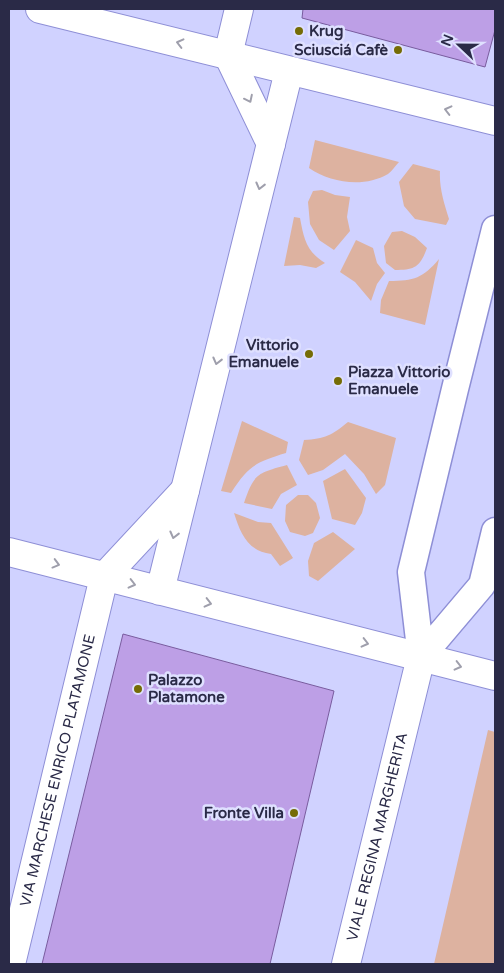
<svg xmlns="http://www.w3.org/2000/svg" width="504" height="973" font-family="'Varela Round',sans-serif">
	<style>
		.green { fill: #ddb2a0 }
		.building { fill: #bd9fe6; stroke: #795c9e }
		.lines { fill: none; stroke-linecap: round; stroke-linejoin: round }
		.pedestrian-casing { stroke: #8e8fd6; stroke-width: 29 }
		.minor-casing { stroke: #8e8fd6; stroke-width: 30 }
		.tertiary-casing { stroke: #8e8fd6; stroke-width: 30 }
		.secondary-casing { stroke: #8e8fd6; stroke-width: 30 }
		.pedestrian { stroke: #fff; stroke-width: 26 }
		.minor { stroke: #fff; stroke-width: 28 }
		.tertiary { stroke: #fff; stroke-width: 28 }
		.secondary { stroke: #fff; stroke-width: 28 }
		.oneway { stroke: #9f9fac }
		.poi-dot { fill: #756c06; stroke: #dfe0ff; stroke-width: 2 }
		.labels { text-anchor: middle; stroke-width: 5; stroke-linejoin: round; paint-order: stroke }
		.poi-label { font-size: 15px; font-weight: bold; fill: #2a2a47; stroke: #dfe0ff; text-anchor: start }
		.street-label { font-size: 15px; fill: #2a2a47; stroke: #dfe0ff }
	</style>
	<rect width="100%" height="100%" fill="#d0d2ff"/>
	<!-- green -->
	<path class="green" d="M 315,140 L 399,162 C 395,166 392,171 388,174 C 364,188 331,183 309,168 Z
		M 413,164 L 440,171 C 439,187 444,203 449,219 L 446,225 L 415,219 L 404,206 L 399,182 Z
		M 322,190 L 335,195 L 350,197 L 347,217 L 350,231 L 334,250 L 319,240 L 310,224 L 308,202 L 313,191 Z
		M 294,217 L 300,218 C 304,239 306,251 325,263 L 316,268 L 300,265 L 284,266 Z
		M 402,231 L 415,237 L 427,248 C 420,267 415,270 395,270 L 386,263 L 384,246 L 392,232 Z
		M 356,240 L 373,248 L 377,263 L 385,273 L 377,284 L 371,301 L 355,282 L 340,272 Z
		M 439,259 L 425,325 L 380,313 L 381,300 L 389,281 C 414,281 423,278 439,259 Z
		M 242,421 L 288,442 L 286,453 C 256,462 248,466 231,493 L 221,491 Z
		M 348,422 L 396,438 L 385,485 L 376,494 L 364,474 L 345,454 L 323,470 L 308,475 L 299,460 L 304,440 C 325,439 332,435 348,422 Z
		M 287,465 L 297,485 L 281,494 L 272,509 L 244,503 C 254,473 258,473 287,465 Z
		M 345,469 L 366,498 L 362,513 L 355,525 L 332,519 L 323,481 Z
		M 298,495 L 308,495 L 316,503 L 320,518 L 313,533 L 305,536 L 290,532 L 285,521 L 286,505 Z
		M 234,513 L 258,522 L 271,523 L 293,558 L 280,566 L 271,554 C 247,551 240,532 234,513 Z
		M 333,532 L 355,549 L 318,581 L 309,576 L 308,561 L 314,543 Z
		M 488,730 L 495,732 L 495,964 L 434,964 Z"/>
	<!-- building -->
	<path class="building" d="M 303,9 L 495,9 L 495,30 L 485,67 L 302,18 Z
		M 123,634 L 334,691 L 270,964 L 42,964 Z"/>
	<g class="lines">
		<defs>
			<path id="pedestrian" d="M 421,657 L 411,572 L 455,389 L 495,229
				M 421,657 L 482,585 L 495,531"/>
			<g id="minor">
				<path d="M 239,9 L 228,55 L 271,144"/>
				<path id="s1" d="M 11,964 L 104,577 L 185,490"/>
			</g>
			<g id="tertiary">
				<path id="s2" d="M 346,964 L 421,657"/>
			</g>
			<path id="secondary" d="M 40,9 L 495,121
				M 9,552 L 495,676
				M 160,591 L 289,71"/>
		</defs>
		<!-- pedestrian casing -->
		<use href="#pedestrian" class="pedestrian-casing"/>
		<!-- minor casing -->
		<use href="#minor" class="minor-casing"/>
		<!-- tertiary casing -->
		<use href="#tertiary" class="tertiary-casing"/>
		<!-- secondary casing -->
		<use href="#secondary" class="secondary-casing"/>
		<!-- pedestrian -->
		<use href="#pedestrian" class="pedestrian"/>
		<!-- minor -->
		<use href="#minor" class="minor"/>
		<!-- tertiary -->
		<use href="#tertiary" class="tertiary"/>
		<!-- secondary -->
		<use href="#secondary" class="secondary"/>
	</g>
	<!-- one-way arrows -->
	<defs><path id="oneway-chevron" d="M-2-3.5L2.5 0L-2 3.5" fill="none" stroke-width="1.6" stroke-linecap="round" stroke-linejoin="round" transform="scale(1.25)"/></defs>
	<g class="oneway">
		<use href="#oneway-chevron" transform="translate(180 43) rotate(-166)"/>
		<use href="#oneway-chevron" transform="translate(249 99) rotate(64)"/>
		<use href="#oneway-chevron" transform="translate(448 110) rotate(-166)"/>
		<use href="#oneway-chevron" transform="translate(260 186) rotate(104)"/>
		<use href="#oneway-chevron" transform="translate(217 361) rotate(104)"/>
		<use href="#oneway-chevron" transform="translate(174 535) rotate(104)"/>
		<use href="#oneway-chevron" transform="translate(56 564) rotate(15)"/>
		<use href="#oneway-chevron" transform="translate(132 584) rotate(14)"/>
		<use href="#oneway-chevron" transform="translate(208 603) rotate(14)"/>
		<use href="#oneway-chevron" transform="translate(365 643) rotate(14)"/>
		<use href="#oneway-chevron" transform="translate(458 666) rotate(14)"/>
	</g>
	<!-- markers -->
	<g class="poi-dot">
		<circle cx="299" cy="31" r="5"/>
		<circle cx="398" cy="50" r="5"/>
		<circle cx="309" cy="354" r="5"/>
		<circle cx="338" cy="381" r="5"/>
		<circle cx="138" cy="689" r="5"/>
		<circle cx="294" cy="813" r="5"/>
	</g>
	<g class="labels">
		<!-- poi labels -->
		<g class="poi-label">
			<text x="309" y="36">Krug</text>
			<text x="388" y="55" text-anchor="end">Sciusciá Cafè</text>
			<text x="299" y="350" text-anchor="end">Vittorio<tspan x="299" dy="17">Emanuele</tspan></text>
			<text x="348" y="377">Piazza Vittorio<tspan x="348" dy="17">Emanuele</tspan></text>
			<text x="148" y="685">Palazzo<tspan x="148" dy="17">Platamone</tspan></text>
			<text x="284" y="818" text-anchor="end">Fronte Villa</text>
		</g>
		<!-- street labels -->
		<g class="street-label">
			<text dy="5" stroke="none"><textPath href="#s1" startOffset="199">VIA MARCHESE ENRICO PLATAMONE</textPath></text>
			<text dy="5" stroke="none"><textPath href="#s2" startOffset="131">VIALE REGINA MARGHERITA</textPath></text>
		</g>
	</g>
	<!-- border -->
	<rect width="504" height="973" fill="none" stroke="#2a2a47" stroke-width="20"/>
	<!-- north arrow -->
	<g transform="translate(459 45) rotate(292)" stroke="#dfe0ff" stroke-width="4" paint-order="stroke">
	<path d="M0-4L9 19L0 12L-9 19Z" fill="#2a2a47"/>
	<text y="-8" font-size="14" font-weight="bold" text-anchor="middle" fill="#2a2a47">N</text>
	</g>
</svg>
